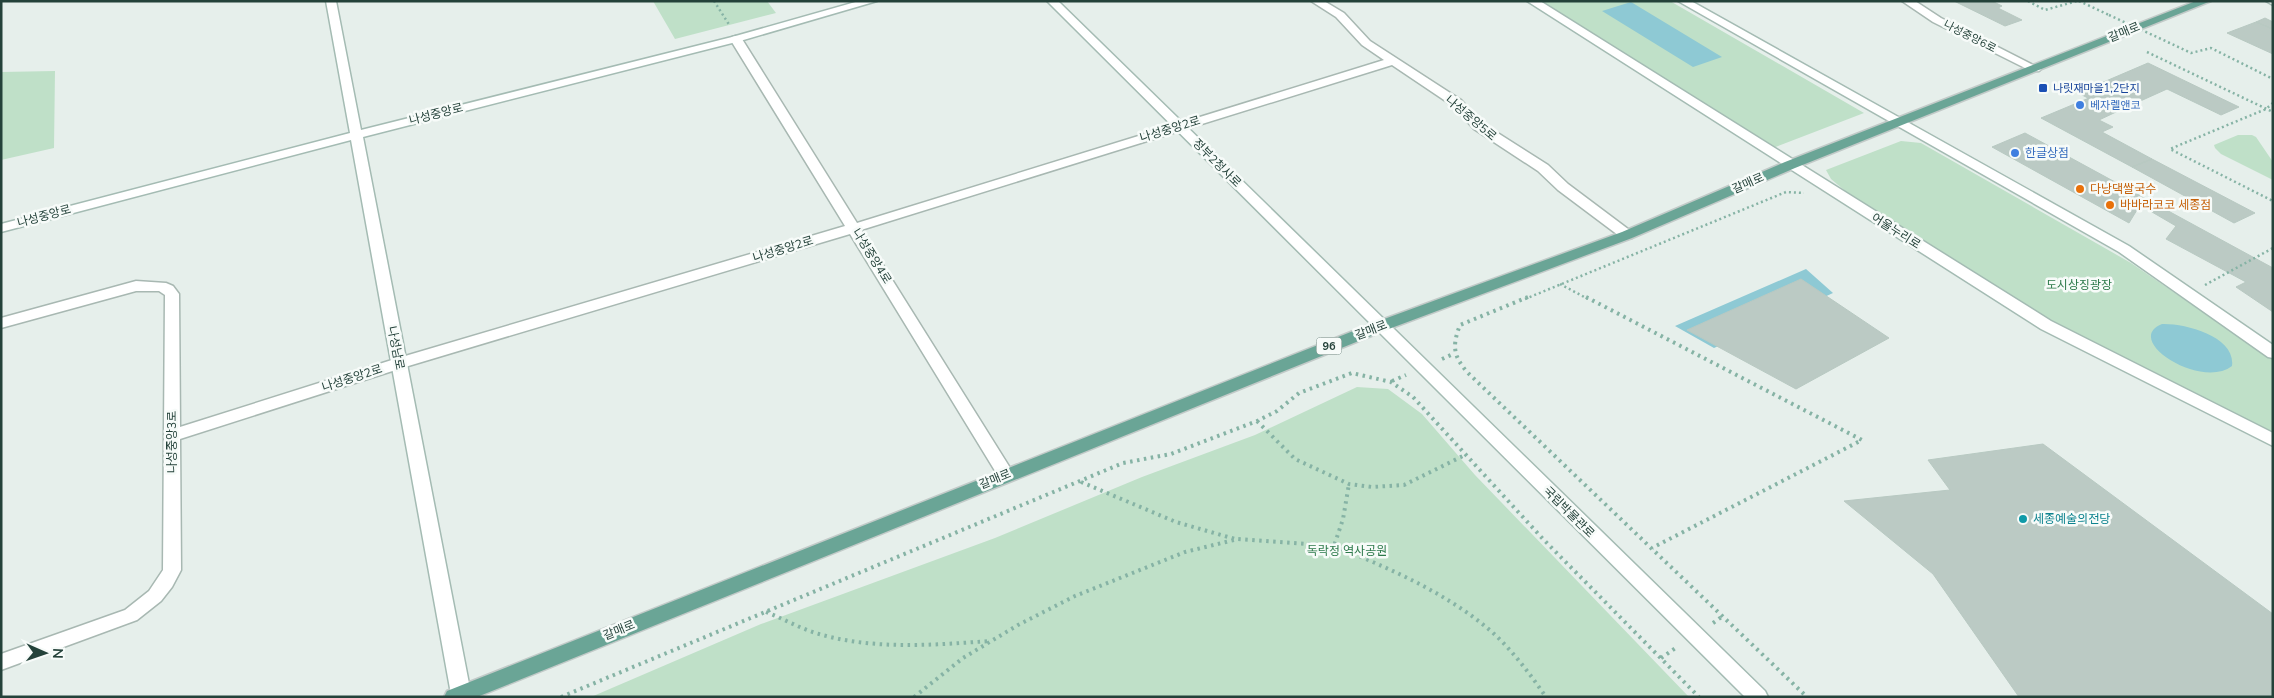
<svg xmlns="http://www.w3.org/2000/svg" width="2274" height="698" font-family="'Nunito Sans','Noto Sans KR',sans-serif">
	<style>
		.green { fill: #bfe0c8 }
		.water { fill: #8ec9d4 }
		.building { fill: #bbcac4; stroke: #b8c9c2 }
		.lines { fill: none; stroke-linecap: round; stroke-linejoin: round }
		.street-casing { stroke: #a8b8b2; stroke-width: 3 }
		.secondary-casing { stroke: #a4bbb3; stroke-width: 3 }
		.primary-casing { stroke: #c2cac8; stroke-width: 3 }
		.path-far1 { stroke: #86b3a5; stroke-width: 2.5; stroke-dasharray: 2 3; stroke-linecap: butt }
		.path { stroke: #86b3a5; stroke-width: 4; stroke-dasharray: 2.5 4.5; stroke-linecap: butt }
		.street { fill: #fff; fill-rule: evenodd }
		.secondary { fill: #fff; fill-rule: evenodd }
		.primary { fill: #6aa596; fill-rule: evenodd }
		.path-bridge { stroke: #86b3a5; stroke-width: 2.5; stroke-dasharray: 2 3; stroke-linecap: butt }
		.transit-dot { fill: #1a4fb4; stroke: #f7fbf9; stroke-width: 2 }
		.shop-dot { fill: #3f7fe0; stroke: #f7fbf9; stroke-width: 2 }
		.food-dot { fill: #e8710a; stroke: #f7fbf9; stroke-width: 2 }
		.culture-dot { fill: #0f9aa8; stroke: #f7fbf9; stroke-width: 2 }
		.labels { text-anchor: middle; stroke-width: 5; stroke-linejoin: round; paint-order: stroke }
		.far-street-label { font-size: 11px; fill: #24423a; stroke: #f7fbf9 }
		.far-transit-label { font-size: 11px; fill: #164399; stroke: #f7fbf9; text-anchor: start }
		.far-shop-label { font-size: 11px; fill: #366cbe; stroke: #f7fbf9; text-anchor: start }
		.shield { fill: #f7fbf9; stroke: #637a73; stroke-width: 1 }
		.shield-label { font-size: 11px; font-weight: bold; fill: #24423a }
		.street-label { font-size: 12px; fill: #24423a; stroke: #f7fbf9 }
		.shop-label { font-size: 12px; fill: #366cbe; stroke: #f7fbf9; text-anchor: start }
		.food-label { font-size: 12px; fill: #c56008; stroke: #f7fbf9; text-anchor: start }
		.park-label { font-size: 12px; fill: #2d7a4b; stroke: #f7fbf9 }
		.culture-label { font-size: 12px; fill: #0d838f; stroke: #f7fbf9; text-anchor: start }
	</style>
	<rect width="100%" height="100%" fill="#e6efeb"/>
	<!-- green -->
	<path class="green" d="M 653,1 L 767,1 L 776,13 L 675,39 Z
		M 1539,1 L 1670,1 L 1864,113 L 1773,148 Z
		M 55,71 L 54,148 L 1,160 L 1,72 Z
		M 2238,135 L 2252,135 L 2256,137 L 2273,162 L 2273,180 L 2221,154 L 2215,148 L 2214,145 Z
		M 1901,141 L 1921,143 L 2131,263 L 2273,360 L 2273,433 L 2059,326 L 1850,195 L 1831,179 L 1826,170 Z
		M 1357,387 L 1388,389 L 1422,414 L 1475,475 L 1689,697 L 591,697 L 761,624 L 995,538 L 1142,477 L 1255,435 Z"/>
	<!-- water -->
	<path class="water" d="M 1631,2 L 1722,57 L 1693,67 L 1602,11 Z
		M 1806,269 L 1833,293 L 1714,348 L 1675,326 Z
		M 2162,324 C 2184,323 2236,336 2232,366 C 2201,390 2122,340 2162,324 Z"/>
	<!-- building -->
	<path class="building" d="M 1954,1 L 1992,1 L 2002,6 L 1998,8 L 2022,20 L 2005,26 Z
		M 2265,18 L 2273,22 L 2273,29 L 2256,22 Z
		M 2256,22 L 2273,29 L 2273,54 L 2227,33 Z
		M 2148,63 L 2239,107 L 2221,115 L 2167,89 L 2116,112 L 2078,93 Z
		M 2089,98 L 2116,112 L 2099,120 L 2113,127 L 2102,132 L 2152,159 L 2132,167 L 2041,118 Z
		M 2025,133 L 2273,268 L 2273,312 L 2236,287 L 2246,282 L 2166,239 L 2176,226 L 2140,205 L 2129,223 L 1992,147 Z
		M 2152,159 L 2255,213 L 2234,223 L 2132,167 Z
		M 1801,279 L 1889,338 L 1796,389 L 1687,330 Z
		M 2043,444 L 2273,614 L 2273,697 L 2019,697 L 1933,574 L 1844,501 L 1950,490 L 1928,460 Z"/>
	<g class="lines">
		<defs>
			<path id="street" d="M 1311,1 L 1324,1 L 1344,13 L 1370,41 L 1461,100 L 1482,123 L 1548,165 L 1568,184 L 1632,232 L 1634,235 L 1632,238 L 1622,238 L 1558,190 L 1538,171 L 1474,129 L 1453,106 L 1392,65 L 861,230 L 1012,471 L 1014,475 L 1012,479 L 1006,481 L 1000,479 L 850,234 L 405,367 L 180,439 L 181,570 L 172,587 L 161,601 L 137,620 L 1,670 L 1,654 L 125,610 L 149,591 L 163,570 L 165,295 L 159,291 L 136,291 L 1,328 L 1,318 L 136,281 L 166,283 L 173,286 L 179,294 L 180,427 L 395,359 L 845,226 L 730,39 L 732,37 L 736,36 L 742,39 L 857,223 L 1384,60 L 1362,45 L 1336,17 Z
				M 1902,1 L 1915,1 L 1941,18 L 2041,69 L 2039,71 L 2031,71 L 1933,22 Z"/>
			<path id="secondary" d="M 326,1 L 336,1 L 361,130 L 732,37 L 859,1 L 877,1 L 740,41 L 363,137 L 471,694 L 469,697 L 453,697 L 451,694 L 351,140 L 1,232 L 1,224 L 350,133 Z
				M 1047,1 L 1058,1 L 1765,691 L 1768,697 L 1745,697 Z
				M 1527,1 L 1540,1 L 2051,321 L 2273,433 L 2273,446 L 2041,329 Z
				M 1678,1 L 1691,1 L 2129,246 L 2273,345 L 2273,358 L 2268,357 L 2119,252 Z
				M 2266,1 L 2273,1 L 2273,5 Z"/>
			<path id="primary" d="M 2196,1 L 2211,1 L 1795,168 L 1632,238 L 1386,330 L 477,697 L 444,697 L 447,691 L 1376,322 L 1622,232 L 1785,162 Z"/>
		</defs>
		<!-- street casing -->
		<use href="#street" class="street-casing"/>
		<!-- secondary casing -->
		<use href="#secondary" class="secondary-casing"/>
		<!-- primary casing -->
		<use href="#primary" class="primary-casing"/>
		<!-- path-far1 -->
		<path class="path-far1" d="M 714,1 L 730,26
			M 2028,1 L 2045,10 L 2077,1
			M 2079,1 L 2109,15
			M 2159,38 L 2191,53 L 2211,48 L 2273,79
			M 2147,52 L 2273,112
			M 2273,103 L 2266,109 L 2170,149 L 2273,201
			M 1560,284 L 1588,299
			M 2205,285 L 2273,248
			M 1525,299 L 1786,192 L 1804,193"/>
		<!-- path -->
		<path class="path" d="M 1528,297 L 1460,325 C 1452,346 1453,356 1468,373 L 1807,697
			M 1586,297 L 1862,440 L 1652,548
			M 1442,359 L 1453,354
			M 1392,381 L 1406,375
			M 1257,421 L 1295,459 L 1349,484 L 1372,487 L 1404,485 L 1465,455
			M 1081,482 L 1176,522 L 1235,539
			M 1334,546 C 1389,568 1447,593 1492,632 C 1513,651 1530,674 1546,697
			M 766,612 C 784,619 801,629 819,634 C 874,650 933,645 990,641
			M 1713,623 L 1723,616
			M 1661,658 L 1677,647
			M 561,697 L 1123,463 L 1171,454 L 1257,421 L 1277,411 L 1299,393 L 1352,373 L 1391,382 L 1413,397 L 1543,539 L 1699,697
			M 914,697 L 963,658 L 1018,625 L 1075,596 L 1185,552 L 1238,539 L 1334,546 L 1343,519 L 1349,484"/>
		<!-- street -->
		<use href="#street" class="street"/>
		<!-- secondary -->
		<use href="#secondary" class="secondary"/>
		<!-- primary -->
		<use href="#primary" class="primary"/>
		<!-- path-bridge -->
		<path class="path-bridge" d="M 2109,15 L 2159,38"/>
	</g>
	<!-- markers -->
	<rect class="transit-dot" x="2038" y="83" width="10" height="10" rx="2.5"/>
	<g class="shop-dot">
		<circle cx="2080" cy="105" r="5"/>
		<circle cx="2015" cy="153" r="5"/>
	</g>
	<g class="food-dot">
		<circle cx="2080" cy="189" r="5"/>
		<circle cx="2110" cy="205" r="5"/>
	</g>
	<circle class="culture-dot" cx="2023" cy="519" r="5"/>
	<g class="labels">
		<!-- far-street labels -->
		<g class="far-street-label">
			<text transform="translate(1970 36) rotate(27)" y="4">나성중앙6로</text>
		</g>
		<!-- far-transit labels -->
		<g class="far-transit-label">
			<text x="2053" y="92">나릿재마을1,2단지</text>
		</g>
		<!-- far-shop labels -->
		<g class="far-shop-label">
			<text x="2090" y="109">베자렐앤코</text>
		</g>
		<!-- shield labels -->
		<rect class="shield" x="1316.5" y="337.5" width="25" height="17" rx="4"/>
		<g class="shield-label">
			<text x="1329" y="350">96</text>
		</g>
		<!-- street labels -->
		<g class="street-label">
			<text transform="translate(2124 32) rotate(-22)" y="4">갈매로</text>
			<text transform="translate(436 114) rotate(-14)" y="4">나성중앙로</text>
			<text transform="translate(1471 118) rotate(40)" y="4">나성중앙5로</text>
			<text transform="translate(1170 129) rotate(-17)" y="4">나성중앙2로</text>
			<text transform="translate(1217 163) rotate(45)" y="4">정부2청사로</text>
			<text transform="translate(1748 183) rotate(-24)" y="4">갈매로</text>
			<text transform="translate(44 216) rotate(-15)" y="4">나성중앙로</text>
			<text transform="translate(1896 231) rotate(32)" y="4">어울누리로</text>
			<text transform="translate(783 249) rotate(-17)" y="4">나성중앙2로</text>
			<text transform="translate(872 256) rotate(58)" y="4">나성중앙4로</text>
			<text transform="translate(1371 330) rotate(-21)" y="4">갈매로</text>
			<text transform="translate(396 348) rotate(79)" y="4">나성남로</text>
			<text transform="translate(352 378) rotate(-18)" y="4">나성중앙2로</text>
			<text transform="translate(172 442) rotate(-90)" y="4">나성중앙3로</text>
			<text transform="translate(995 479) rotate(-22)" y="4">갈매로</text>
			<text transform="translate(1569 512) rotate(45)" y="4">국립박물관로</text>
			<text transform="translate(619 630) rotate(-22)" y="4">갈매로</text>
		</g>
		<!-- shop labels -->
		<g class="shop-label">
			<text x="2025" y="157">한글상점</text>
		</g>
		<!-- food labels -->
		<g class="food-label">
			<text x="2090" y="193">다낭댁쌀국수</text>
			<text x="2120" y="209">바바라코코 세종점</text>
		</g>
		<!-- park labels -->
		<g class="park-label">
			<text x="2079" y="289">도시상징광장</text>
			<text x="1347" y="555">독락정 역사공원</text>
		</g>
		<!-- culture labels -->
		<g class="culture-label">
			<text x="2033" y="523">세종예술의전당</text>
		</g>
	</g>
	<!-- border -->
	<rect width="2274" height="698" fill="none" stroke="#24423a" stroke-width="5"/>
	<!-- north arrow -->
	<g transform="translate(45 653) rotate(92)" stroke="#f7fbf9" stroke-width="4" paint-order="stroke">
	<path d="M0-4L9 19L0 12L-9 19Z" fill="#24423a"/>
	<text y="-8" font-size="14" font-weight="bold" text-anchor="middle" fill="#24423a">N</text>
	</g>
</svg>
